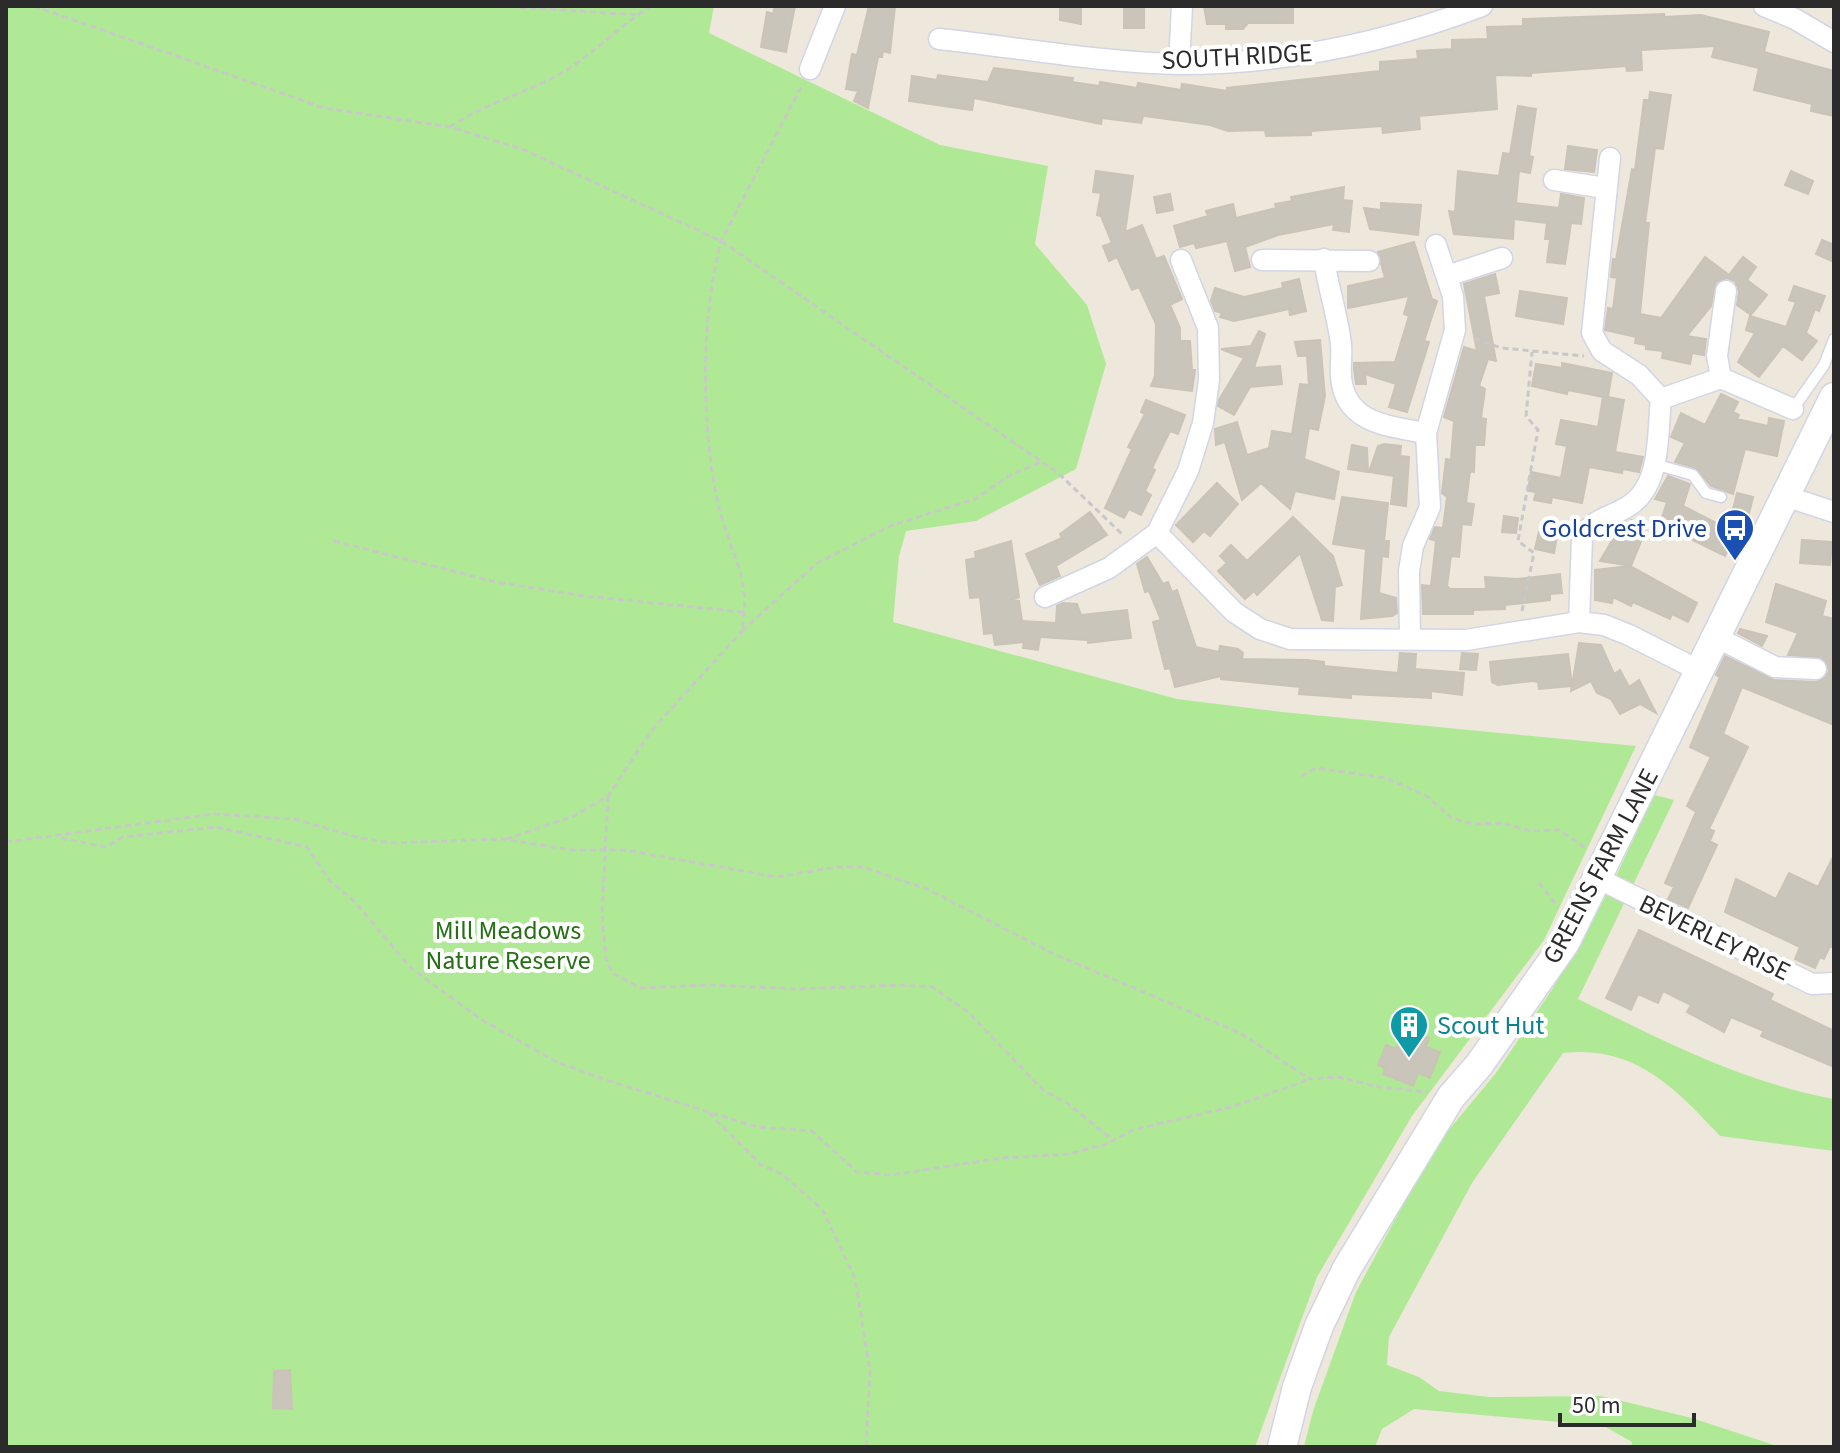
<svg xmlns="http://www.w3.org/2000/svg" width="1840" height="1453" font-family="'Source Sans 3',sans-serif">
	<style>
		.green { fill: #b0e995 }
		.building { fill: #c9c5bb; stroke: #cac3b6; stroke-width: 2 }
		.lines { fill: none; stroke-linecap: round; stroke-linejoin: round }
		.lane-casing { stroke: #d1d5e5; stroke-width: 13 }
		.street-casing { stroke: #d1d5e5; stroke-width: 23 }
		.secondary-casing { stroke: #d1d5e5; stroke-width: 31 }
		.path { stroke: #c8c8c8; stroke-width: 3; stroke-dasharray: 6 4; stroke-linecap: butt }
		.lane { stroke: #fff; stroke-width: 10 }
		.street { stroke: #fff; stroke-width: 20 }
		.secondary { stroke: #fff; stroke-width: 28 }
		.labels { text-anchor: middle; stroke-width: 8; stroke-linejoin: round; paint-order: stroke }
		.street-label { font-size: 26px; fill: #2b2b2b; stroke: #fff }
		.transit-label { font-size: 26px; fill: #164399; stroke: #fff; text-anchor: end }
		.park-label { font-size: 26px; fill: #256f15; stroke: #fff }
		.culture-label { font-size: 26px; fill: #0d838f; stroke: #fff; text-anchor: start }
	</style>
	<rect width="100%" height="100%" fill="#eee7dc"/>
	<!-- green -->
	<path class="green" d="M 6,6 L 714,6 L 709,33 L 940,145 L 1048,166 L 1035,244 L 1087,305 L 1106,364 L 1076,469 L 976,521 L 906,531 L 899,556 L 893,622 L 1177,699 L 1282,712 L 1636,746 L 1544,940 L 1412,1116 L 1317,1277 L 1255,1447 L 6,1447 Z
		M 1654,795 L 1674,800 L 1578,999 C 1662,1040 1741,1082 1834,1099 L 1834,1151 L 1720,1136 C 1675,1088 1635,1045 1563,1053 L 1472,1183 L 1389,1337 L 1387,1365 L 1419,1377 L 1439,1391 L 1488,1397 L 1601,1396 L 1692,1418 L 1780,1447 L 1631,1447 L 1632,1442 L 1604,1426 L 1414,1409 L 1382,1429 L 1375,1447 L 1304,1447 L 1313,1411 L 1356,1292 L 1433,1149 L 1496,1073 L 1553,988 L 1612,885 Z"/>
	<!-- building -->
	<path class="building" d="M 775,6 L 795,6 L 786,52 L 761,47 L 767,12 L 773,14 Z
		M 869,6 L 895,6 L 890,53 L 883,51 L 882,57 L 878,57 L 868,108 L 854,101 L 858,91 L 846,89 L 852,54 L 857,55 Z
		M 1060,6 L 1081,6 L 1081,24 L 1060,20 Z
		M 1124,6 L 1144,6 L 1144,28 L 1124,28 Z
		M 1204,6 L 1293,6 L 1293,23 L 1248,23 L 1243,29 L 1226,29 L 1226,24 L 1207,24 Z
		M 1664,14 L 1664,17 L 1701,15 L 1769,32 L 1764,52 L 1834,71 L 1834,116 L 1811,111 L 1812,104 L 1754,90 L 1759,68 L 1712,57 L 1715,46 L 1641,50 L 1642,70 L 1627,71 L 1626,66 L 1531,73 L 1531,76 L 1495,75 L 1497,109 L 1419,116 L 1420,129 L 1383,133 L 1382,126 L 1311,131 L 1311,135 L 1266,136 L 1265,130 L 1228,131 L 1210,125 L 1144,116 L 1144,113 L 1141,123 L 1102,118 L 1101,124 L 974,98 L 972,110 L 909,101 L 912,76 L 937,80 L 938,75 L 988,82 L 994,68 L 1073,78 L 1072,82 L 1099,86 L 1100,82 L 1137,88 L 1138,83 L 1181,90 L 1182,84 L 1227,91 L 1227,88 L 1380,71 L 1380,62 L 1418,59 L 1417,51 L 1452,49 L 1452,40 L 1488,39 L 1487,27 L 1523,26 L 1523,19 Z
		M 1650,92 L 1671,95 L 1663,149 L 1655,148 L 1645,223 L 1649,223 L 1640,314 L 1661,318 L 1705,257 L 1729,275 L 1743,257 L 1756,267 L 1747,280 L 1767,295 L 1751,315 L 1737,305 L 1739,292 L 1735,281 L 1727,278 L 1716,282 L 1711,306 L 1687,336 L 1706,339 L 1704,355 L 1692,353 L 1690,364 L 1662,358 L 1663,351 L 1646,349 L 1646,345 L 1635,343 L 1636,337 L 1605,330 L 1608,308 L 1613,309 L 1617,278 L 1611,277 L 1613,259 L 1616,260 L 1632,169 L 1635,170 L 1644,100 L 1649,100 Z
		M 1518,106 L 1536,109 L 1529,156 L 1533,157 L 1530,173 L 1519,171 L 1516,203 L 1559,208 L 1561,194 L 1584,198 L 1581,224 L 1571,223 L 1565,264 L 1547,262 L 1550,239 L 1545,239 L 1547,223 L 1514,219 L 1513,239 L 1454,234 L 1449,211 L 1455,212 L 1458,171 L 1499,176 L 1503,153 L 1510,154 Z
		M 1568,146 L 1597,150 L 1594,172 L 1565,169 Z
		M 1096,171 L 1133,176 L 1125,232 L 1142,225 L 1156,259 L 1164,256 L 1182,299 L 1170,305 L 1180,328 L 1180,341 L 1190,341 L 1192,370 L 1195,370 L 1192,391 L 1151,386 L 1155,376 L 1156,324 L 1139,287 L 1132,290 L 1117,257 L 1109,261 L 1103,246 L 1112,243 L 1101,216 L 1097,215 L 1101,193 L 1093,192 Z
		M 1791,171 L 1813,181 L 1808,194 L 1785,185 Z
		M 1344,187 L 1343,200 L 1352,201 L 1349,232 L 1333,230 L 1334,224 L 1278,235 L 1245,247 L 1250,267 L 1235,271 L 1227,241 L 1196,248 L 1194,243 L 1180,247 L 1174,226 L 1208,216 L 1206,211 L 1233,204 L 1236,218 L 1276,208 L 1275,204 L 1292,201 L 1291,197 Z
		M 1170,194 L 1173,210 L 1157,213 L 1154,197 Z
		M 1381,203 L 1421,205 L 1418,235 L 1370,229 L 1364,208 L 1381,210 Z
		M 1822,240 L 1834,245 L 1834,262 L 1816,254 Z
		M 1414,242 L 1432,299 L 1437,301 L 1424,341 L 1429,342 L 1407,412 L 1389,407 L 1396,384 L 1365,374 L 1366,384 L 1356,384 L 1354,369 L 1354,363 L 1395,362 L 1409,316 L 1404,314 L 1409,296 L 1348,308 L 1348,286 L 1385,278 L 1378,252 Z
		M 1495,274 L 1499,293 L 1484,296 L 1496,361 L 1488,359 L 1479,386 L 1485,389 L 1481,418 L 1486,419 L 1484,445 L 1475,445 L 1474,472 L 1470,471 L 1466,503 L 1474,504 L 1471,525 L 1462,524 L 1459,557 L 1451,556 L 1447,586 L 1450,589 L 1486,589 L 1485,577 L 1517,579 L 1560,574 L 1562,593 L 1550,594 L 1550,600 L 1505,605 L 1505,609 L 1473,610 L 1473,614 L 1423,614 L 1422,585 L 1431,586 L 1436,541 L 1430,539 L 1435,527 L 1443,528 L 1447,497 L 1442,493 L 1446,459 L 1451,460 L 1454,421 L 1444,417 L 1464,347 L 1477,351 L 1464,284 Z
		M 1299,279 L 1306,311 L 1290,315 L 1289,309 L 1234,321 L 1220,317 L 1222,313 L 1215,311 L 1211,301 L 1215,288 L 1244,297 L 1283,288 L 1282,283 Z
		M 1794,286 L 1825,296 L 1819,311 L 1815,309 L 1806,333 L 1817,341 L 1802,360 L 1783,346 L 1759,377 L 1738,362 L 1755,333 L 1746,330 L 1750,316 L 1786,327 L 1796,302 L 1789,300 Z
		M 1520,291 L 1567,298 L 1563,324 L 1516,316 Z
		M 1259,331 L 1265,334 L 1254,368 L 1280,366 L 1282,384 L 1250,387 L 1234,415 L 1218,406 L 1219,400 L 1244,358 L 1221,349 L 1251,346 Z
		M 1320,340 L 1325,396 L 1318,430 L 1309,428 L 1304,459 L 1339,472 L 1334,499 L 1295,491 L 1290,509 L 1261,483 L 1242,500 L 1225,442 L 1216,445 L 1215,429 L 1237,422 L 1247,455 L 1269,448 L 1272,431 L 1292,434 L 1300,384 L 1309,385 L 1307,356 L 1298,356 L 1295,342 Z
		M 1562,363 L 1612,373 L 1608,397 L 1624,400 L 1615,452 L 1643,457 L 1639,472 L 1623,469 L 1622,473 L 1589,467 L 1582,503 L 1552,497 L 1551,503 L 1534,500 L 1536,492 L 1528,491 L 1531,472 L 1561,478 L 1567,446 L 1556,444 L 1561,420 L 1598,427 L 1603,397 L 1568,390 L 1567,394 L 1532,386 L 1536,364 L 1562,368 Z
		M 1721,394 L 1738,402 L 1733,412 L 1739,415 L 1737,419 L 1768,426 L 1769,418 L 1784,421 L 1777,456 L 1745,449 L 1733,494 L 1711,486 L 1696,468 L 1675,462 L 1685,443 L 1671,437 L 1681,413 L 1705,425 Z
		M 1146,400 L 1185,415 L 1178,434 L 1170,431 L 1152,468 L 1155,470 L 1145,491 L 1151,495 L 1141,515 L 1129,509 L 1124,518 L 1105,508 L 1132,449 L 1128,447 L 1145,414 L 1141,412 Z
		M 1384,444 L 1401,446 L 1400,456 L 1409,457 L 1406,506 L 1391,504 L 1394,476 L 1369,472 L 1378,446 Z
		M 1352,445 L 1367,448 L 1368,472 L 1348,469 Z
		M 1668,476 L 1690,484 L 1683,506 L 1728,529 L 1737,493 L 1753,497 L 1749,514 L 1725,556 L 1660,524 L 1667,502 L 1655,499 Z
		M 1217,483 L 1238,504 L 1210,536 L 1204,531 L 1193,542 L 1176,525 Z
		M 1342,497 L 1388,503 L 1384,541 L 1389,541 L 1388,557 L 1382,556 L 1379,593 L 1396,598 L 1397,613 L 1392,616 L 1361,619 L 1366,549 L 1333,544 Z
		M 1090,512 L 1107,535 L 1056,566 L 1060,576 L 1040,585 L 1026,554 L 1062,538 L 1060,534 Z
		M 1504,516 L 1518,518 L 1516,533 L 1502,532 Z
		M 1293,517 L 1333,556 L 1342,585 L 1335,587 L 1333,621 L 1322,620 L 1300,553 L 1257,595 L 1254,591 L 1245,599 L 1218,571 L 1227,563 L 1220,556 L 1231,545 L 1247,561 Z
		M 1631,520 L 1647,527 L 1631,566 L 1600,561 L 1621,525 Z
		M 1539,532 L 1557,536 L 1554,553 L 1535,549 Z
		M 1802,540 L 1832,542 L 1830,565 L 1800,563 Z
		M 1011,541 L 1019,597 L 1011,600 L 1019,601 L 1022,621 L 1056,623 L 1057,606 L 1063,603 L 1077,604 L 1081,615 L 1127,610 L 1131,638 L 1088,643 L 1088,640 L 1040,637 L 1038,650 L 1023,648 L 1024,642 L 995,645 L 993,633 L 984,634 L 980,597 L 970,598 L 966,560 L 976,558 L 975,552 Z
		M 1147,557 L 1163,584 L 1168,582 L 1172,592 L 1177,590 L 1196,647 L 1219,652 L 1220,646 L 1238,649 L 1243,653 L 1242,659 L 1308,660 L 1324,662 L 1324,666 L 1398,673 L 1400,653 L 1416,654 L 1415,669 L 1464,673 L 1462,695 L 1431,691 L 1431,698 L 1351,694 L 1351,698 L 1299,694 L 1300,687 L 1221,679 L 1221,676 L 1175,687 L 1170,668 L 1165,669 L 1153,622 L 1161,620 L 1149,591 L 1145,592 L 1137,564 Z
		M 1630,566 L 1697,603 L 1688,622 L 1672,614 L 1670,619 L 1633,602 L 1631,606 L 1613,597 L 1612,603 L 1595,600 L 1595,570 Z
		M 1776,584 L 1826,601 L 1822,616 L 1834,619 L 1834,725 L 1742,687 L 1723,734 L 1748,747 L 1709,829 L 1714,831 L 1710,841 L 1717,845 L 1688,908 L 1668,899 L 1674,887 L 1665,883 L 1696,812 L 1687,806 L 1711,757 L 1690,747 L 1720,677 L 1716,675 L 1725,656 L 1774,680 L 1816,682 L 1826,677 L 1829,670 L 1822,658 L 1788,655 L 1798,633 L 1766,622 Z
		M 1740,629 L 1767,636 L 1762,646 L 1738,633 Z
		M 1579,643 L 1601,645 L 1614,674 L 1620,670 L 1629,687 L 1639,680 L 1656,713 L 1640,704 L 1620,714 L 1611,699 L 1597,693 L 1591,681 L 1571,691 L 1572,686 L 1539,689 L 1538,682 L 1533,681 L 1498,685 L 1492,682 L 1490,662 L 1568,654 L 1572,686 Z
		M 1462,653 L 1478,654 L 1476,670 L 1460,669 Z
		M 1834,855 L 1834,948 L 1830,946 L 1824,959 L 1820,957 L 1815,968 L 1795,959 L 1800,947 L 1725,912 L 1736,879 L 1776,899 L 1789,873 L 1818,887 Z
		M 1639,930 L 1773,994 L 1770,1000 L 1834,1031 L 1834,1067 L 1761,1036 L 1764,1031 L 1731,1017 L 1724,1032 L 1687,1012 L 1691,1005 L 1663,991 L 1658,1003 L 1638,994 L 1631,1010 L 1606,998 Z
		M 1404,1028 L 1429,1038 L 1426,1047 L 1440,1052 L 1430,1078 L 1418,1073 L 1413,1086 L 1383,1074 L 1385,1068 L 1378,1065 L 1386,1045 L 1396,1049 Z
		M 290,1370 L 292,1409 L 273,1408 L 274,1371 Z"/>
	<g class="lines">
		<defs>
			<path id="lane" d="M 1793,409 L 1824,365 L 1834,339
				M 1654,464 L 1693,475 L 1706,493 L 1721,497"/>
			<path id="street" d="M 1764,6 L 1795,19 L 1834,42
				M 939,39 C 1016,47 1103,63 1180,64 C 1285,64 1385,43 1482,6
				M 1179,64 L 1182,6
				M 810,69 L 835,6
				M 1554,180 L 1605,188
				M 1324,259 C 1328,288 1338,316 1341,345 C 1342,356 1340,366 1341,377 C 1345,424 1389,426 1426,433
				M 1262,260 L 1369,261
				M 1447,276 L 1502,258
				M 1721,378 L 1717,356 L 1726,291
				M 1661,399 L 1721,378 L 1793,409
				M 1785,496 L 1834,512
				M 1157,533 L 1234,612 L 1260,629 L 1290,639 L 1466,640 L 1579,622 L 1604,625 L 1629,635 L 1700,671
				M 1045,597 L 1109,568 L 1157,533 L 1188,471 L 1203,423 L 1209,380 L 1208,328 L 1181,260
				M 1579,622 L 1582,538 C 1593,518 1609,518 1627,507 C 1662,487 1657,435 1661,399 L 1639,375 L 1602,351 L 1592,333 L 1610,158
				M 1716,637 L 1775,667 L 1816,669
				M 1410,639 L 1409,571 L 1413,546 L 1430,507 L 1426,433 L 1455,330 L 1453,296 L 1436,245
				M 1599,879 L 1812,984 L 1834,983"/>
			<path id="secondary" d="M 1282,1447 L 1297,1387 L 1319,1326 L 1346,1270 L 1451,1097 L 1479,1065 L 1565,943 L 1834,397"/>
		</defs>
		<!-- lane casing -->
		<use href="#lane" class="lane-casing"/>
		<!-- street casing -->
		<use href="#street" class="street-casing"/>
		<!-- secondary casing -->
		<use href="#secondary" class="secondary-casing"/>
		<!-- path -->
		<path class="path" d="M 34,6 L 324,108 L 450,127 L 522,149 L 721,241 L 1058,473 L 1122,534
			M 211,6 L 220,6
			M 500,6 L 636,15
			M 801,87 L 721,241 C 701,318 701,421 717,499 C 723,531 741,562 744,594 C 746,606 743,619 742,631 L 816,564 L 890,526 L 975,499 L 1011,475 L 1041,462
			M 450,127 C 486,102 529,93 567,70 C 596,51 621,25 651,6
			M 1474,339 L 1502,348 L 1584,356
			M 334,541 L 496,582 L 583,596 L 743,612
			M 1522,611 L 1534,553 L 1518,541 L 1538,430 L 1526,416 L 1532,352
			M 1301,776 L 1316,768 L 1386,778 L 1427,796 L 1451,818 L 1473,824 L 1502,823 L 1530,831 L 1559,830 L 1587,849
			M 608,796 L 602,915 L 606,958 L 612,973 L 640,988 L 709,985 L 801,989 L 899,985 L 932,987 L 968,1012 L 1044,1091 L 1067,1103 L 1112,1139
			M 61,838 L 106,847 L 123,837 L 216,827 L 307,847 L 329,880 L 354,901 L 411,968 L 482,1020 L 557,1062 L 606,1080 L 757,1127 L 812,1131 L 857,1172 L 891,1175 L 1002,1158 L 1068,1154 L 1104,1145 L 1133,1130 L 1235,1106 L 1310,1079
			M 506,839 L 574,816 L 608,796 L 652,730 L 742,631
			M 6,842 L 214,814 L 294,819 L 360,838 L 391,843 L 503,839 L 571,850 L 625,850 L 776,877 L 837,867 L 862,867 L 927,889 L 1054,954 L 1240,1033 L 1310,1079 L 1338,1077 L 1380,1087 L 1428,1092
			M 1539,883 L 1558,907
			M 709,1113 L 761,1165 L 782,1174 L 822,1209 L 855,1278 L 870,1371 L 866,1447"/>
		<!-- lane -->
		<use href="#lane" class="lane"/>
		<!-- street -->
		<use href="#street" class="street"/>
		<!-- secondary -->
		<use href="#secondary" class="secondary"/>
	</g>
	<!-- icons -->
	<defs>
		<symbol id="bus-pin" viewBox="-11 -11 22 30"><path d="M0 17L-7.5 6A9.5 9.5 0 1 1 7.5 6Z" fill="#1a4fb4" stroke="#fff"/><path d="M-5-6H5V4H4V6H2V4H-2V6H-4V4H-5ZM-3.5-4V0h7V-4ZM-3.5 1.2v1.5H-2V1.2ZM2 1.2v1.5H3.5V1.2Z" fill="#fff"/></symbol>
		<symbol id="building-pin" viewBox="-11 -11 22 30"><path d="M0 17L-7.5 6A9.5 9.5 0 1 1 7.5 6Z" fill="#0f9aa8" stroke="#fff"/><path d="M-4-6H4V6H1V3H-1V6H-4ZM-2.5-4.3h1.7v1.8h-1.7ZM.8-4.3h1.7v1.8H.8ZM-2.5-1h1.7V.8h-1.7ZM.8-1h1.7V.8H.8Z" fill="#fff"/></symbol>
	</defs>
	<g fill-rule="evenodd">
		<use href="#bus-pin" x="1713" y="506" width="44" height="60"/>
		<use href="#building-pin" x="1387" y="1003" width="44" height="60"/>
	</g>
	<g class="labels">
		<!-- street labels -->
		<g class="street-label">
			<text transform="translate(1237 56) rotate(-3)" y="9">SOUTH RIDGE</text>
			<text transform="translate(1600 866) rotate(-62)" y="9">GREENS FARM LANE</text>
			<text transform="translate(1715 937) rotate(26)" y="9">BEVERLEY RISE</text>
		</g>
		<!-- transit labels -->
		<g class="transit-label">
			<text x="1707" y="537">Goldcrest Drive</text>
		</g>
		<!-- park labels -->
		<g class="park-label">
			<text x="508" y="939">Mill Meadows<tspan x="508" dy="30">Nature Reserve</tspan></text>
		</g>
		<!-- culture labels -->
		<g class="culture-label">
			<text x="1437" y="1034">Scout Hut</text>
		</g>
	</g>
	<!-- border -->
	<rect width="1840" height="1453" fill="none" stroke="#2b2b2b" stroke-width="16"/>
	<!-- scale -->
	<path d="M1560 1413v12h134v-12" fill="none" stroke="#2b2b2b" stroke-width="4"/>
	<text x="1572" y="1413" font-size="24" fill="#2b2b2b" stroke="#ffffff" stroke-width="6" paint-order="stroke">50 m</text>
</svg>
